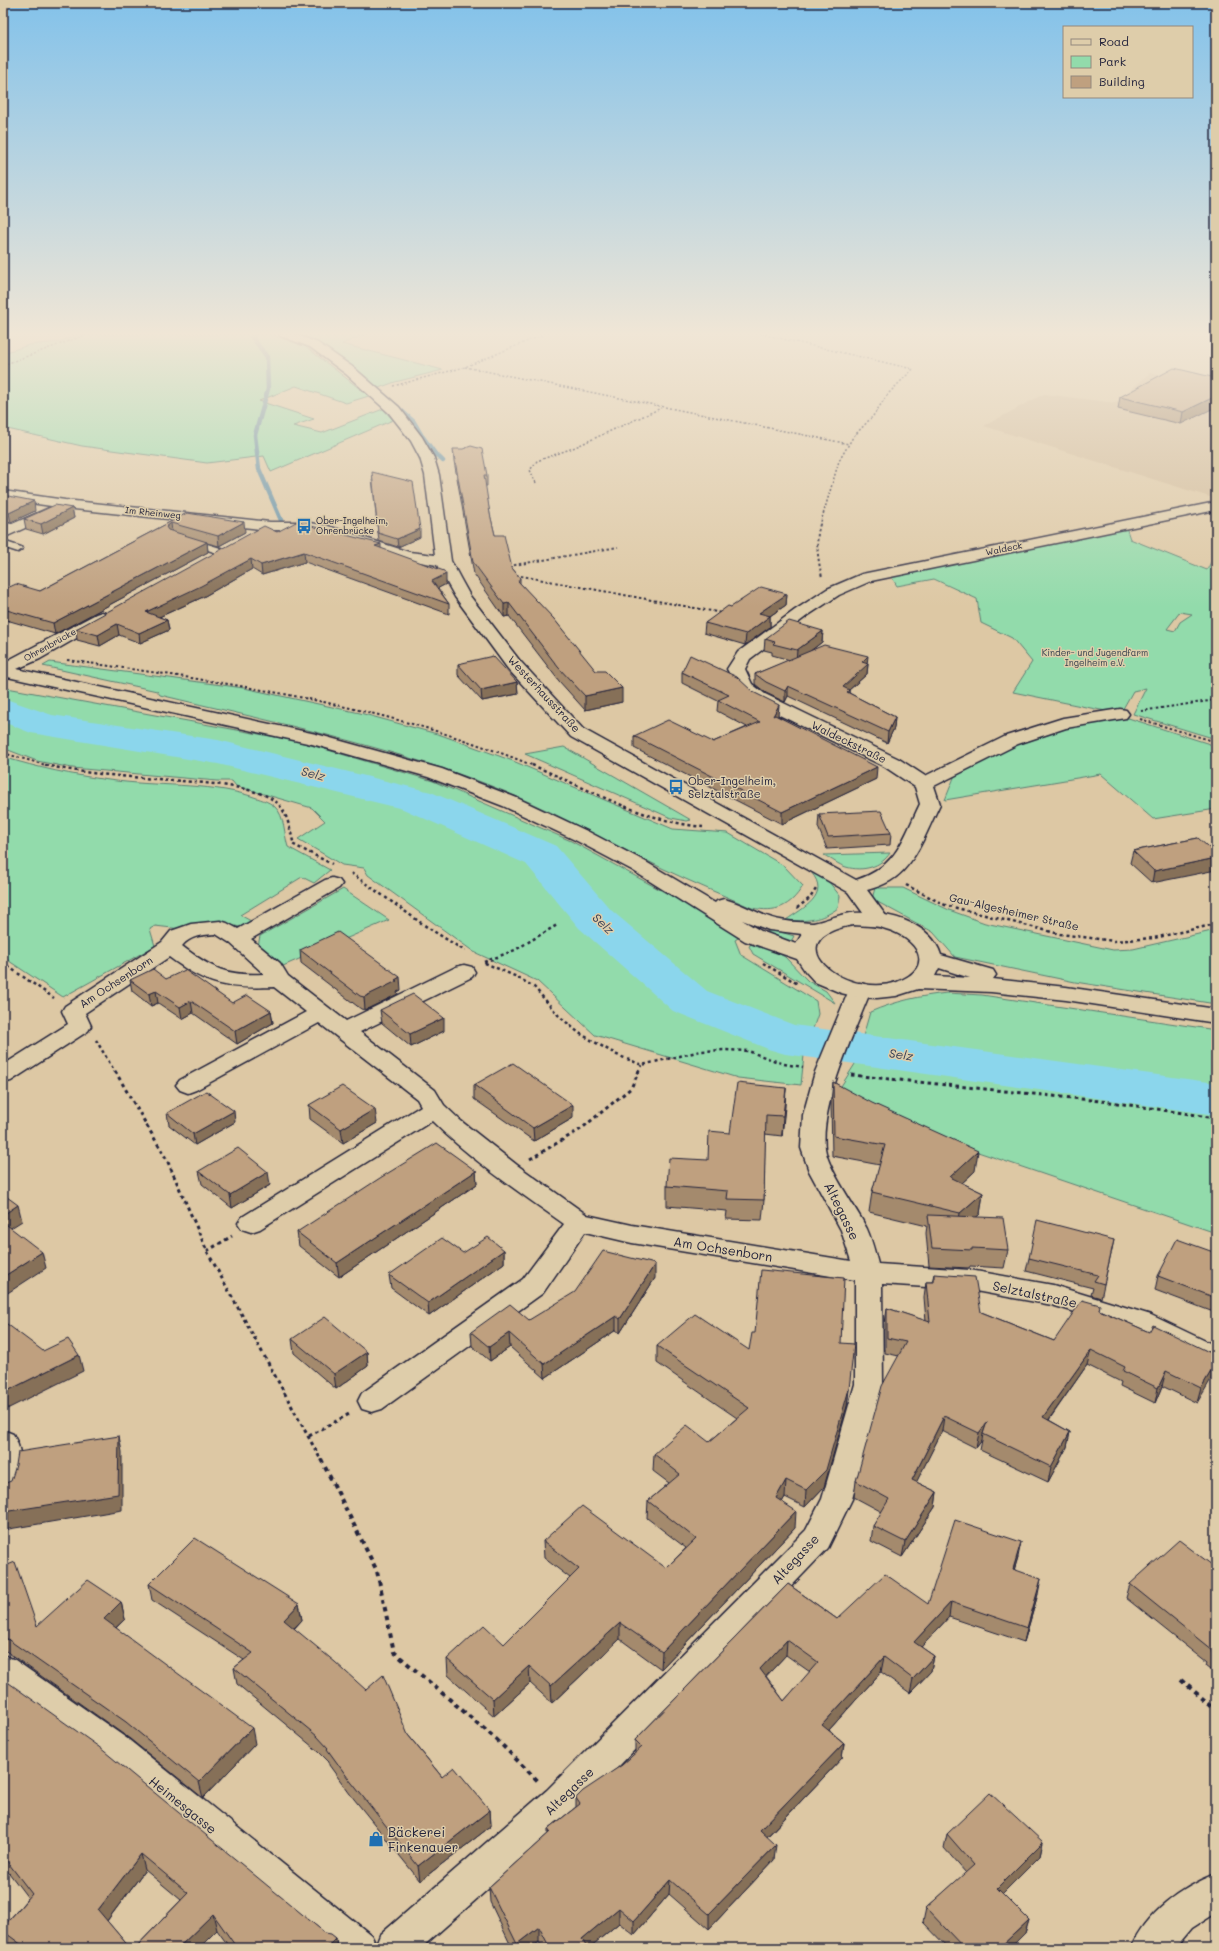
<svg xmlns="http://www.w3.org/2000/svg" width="1219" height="1951" font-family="Mali,sans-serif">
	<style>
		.built { fill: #d0b997 }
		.green { fill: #92dbab; stroke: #5a7e73; fill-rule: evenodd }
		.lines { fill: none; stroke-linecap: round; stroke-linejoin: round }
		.stream { stroke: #618ea5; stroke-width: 4.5 }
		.river { fill: #8bd6ec; fill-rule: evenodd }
		.lane-casing { stroke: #22223b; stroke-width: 3 }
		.street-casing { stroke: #22223b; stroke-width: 3 }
		.secondary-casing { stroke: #22223b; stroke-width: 3 }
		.path-far4 { stroke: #22223b; stroke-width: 1.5; stroke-dasharray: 2 2; stroke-linecap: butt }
		.path-far3 { stroke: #22223b; stroke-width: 2; stroke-dasharray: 2.5 2.5; stroke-linecap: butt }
		.path-far2 { stroke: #22223b; stroke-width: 2.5; stroke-dasharray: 3 3; stroke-linecap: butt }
		.path-far1 { stroke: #22223b; stroke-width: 3; stroke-dasharray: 3.5 3.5; stroke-linecap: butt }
		.path { stroke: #22223b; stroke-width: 4; stroke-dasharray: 4.5 4.5; stroke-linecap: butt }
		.lane { fill: #decdaa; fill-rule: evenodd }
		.street { fill: #decdaa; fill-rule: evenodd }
		.secondary { fill: #decdaa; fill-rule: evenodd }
		.wall { fill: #a48a6d; stroke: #22223b; fill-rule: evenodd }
		.shaded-wall { fill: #867059; stroke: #22223b }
		.building { fill: #bfa07f; stroke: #22223b; fill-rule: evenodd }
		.labels { text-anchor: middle; stroke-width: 3; stroke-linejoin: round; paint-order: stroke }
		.far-street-label { font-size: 9px; fill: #22223b; stroke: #decdaa }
		.far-poi-label { font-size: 9px; fill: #22223b; stroke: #decdaa; text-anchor: start }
		.far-park-label { font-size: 9px; fill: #333e4c; stroke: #decdaa }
		.street-label { font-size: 11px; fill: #22223b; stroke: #decdaa }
		.poi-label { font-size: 11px; fill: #22223b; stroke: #decdaa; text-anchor: start }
		.water-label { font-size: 12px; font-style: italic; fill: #323d56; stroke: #decdaa }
		.near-street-label { font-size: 13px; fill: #22223b; stroke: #decdaa }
		.near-poi-label { font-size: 13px; fill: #22223b; stroke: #decdaa; text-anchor: start }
	</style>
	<rect width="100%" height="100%" fill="#ddc8a4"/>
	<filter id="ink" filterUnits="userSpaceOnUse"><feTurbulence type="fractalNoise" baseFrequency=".025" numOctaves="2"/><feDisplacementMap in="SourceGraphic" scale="8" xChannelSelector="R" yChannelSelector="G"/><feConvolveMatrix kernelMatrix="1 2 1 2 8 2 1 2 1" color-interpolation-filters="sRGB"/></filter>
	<g filter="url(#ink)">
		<!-- built -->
		<path class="built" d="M 1150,373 L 1216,389 L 1216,499 L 984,426 L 1044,394 L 1115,403 Z"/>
		<!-- green -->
		<path class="green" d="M 80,334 L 271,334 L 306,347 L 369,396 L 346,403 L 296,386 L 259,401 L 314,419 L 293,426 L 322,433 L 383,409 L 393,420 L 271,472 L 264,456 L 207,463 L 82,446 L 3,428 L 3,353 L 29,345 L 59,342 Z
			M 295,334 L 367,334 L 342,344 L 443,370 L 395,382 L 376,389 L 323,346 Z
			M 1126,527 L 1130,539 L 1207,570 L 1213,558 L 1216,556 L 1216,739 L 1133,714 L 1146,688 L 1133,691 L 1120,714 L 1013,692 L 1032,662 L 1012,638 L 981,623 L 977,599 L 934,579 L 897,586 L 891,576 ZM 1180,612 L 1192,614 L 1180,622 L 1175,631 L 1167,629 Z
			M 50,662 L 244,688 L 360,713 L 441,735 L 513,761 L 673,829 L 728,833 L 784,866 L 803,886 C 790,907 776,913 752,908 C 723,895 693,883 664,869 C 603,840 545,806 481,782 C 376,743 269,721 160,695 L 157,691 L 43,666 Z
			M 7,688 L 297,741 L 433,781 L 571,841 L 743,935 L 735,940 L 741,955 L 816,1001 L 818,1014 L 804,1055 L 801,1085 L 738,1078 L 595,1035 L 537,981 L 474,952 L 368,875 L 364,868 L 342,865 L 298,839 L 325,821 L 312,808 L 236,786 L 232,781 L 217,781 L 72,768 L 37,761 L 3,748 L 3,689 Z
			M 1122,716 L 1216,746 L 1216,809 L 1153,819 L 1101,774 L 945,800 L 957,770 L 1019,742 L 1069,727 Z
			M 564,747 L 691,820 L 687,821 L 671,818 L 525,754 Z
			M 3,757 C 39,768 72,775 109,780 C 157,787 205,782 251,796 C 259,799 269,801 275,807 C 285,816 284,835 288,847 L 330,870 L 314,883 L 302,877 L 240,915 L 251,921 L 240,927 L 221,923 L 181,929 L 155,926 L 150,929 L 155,946 L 63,997 L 3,957 Z
			M 890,853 C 881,867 863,872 846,867 C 839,865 831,859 824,855 Z
			M 813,871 L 829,882 L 840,896 L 838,908 C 822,920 806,922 786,920 C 803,908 831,895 811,872 Z
			M 875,888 L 903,888 L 949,910 L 985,923 L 1113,950 L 1133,949 L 1216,930 L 1216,1004 L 1075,982 L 955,957 L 933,932 L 872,899 Z
			M 343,889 L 389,920 L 283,966 L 258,946 L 260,936 Z
			M 771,929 L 794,936 L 789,945 L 763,935 Z
			M 755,941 L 785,957 L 808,981 L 826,991 L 835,1003 L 753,954 L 749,946 Z
			M 947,993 L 982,995 L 1216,1030 L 1216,1233 L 831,1102 L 855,1064 L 870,1012 C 896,1001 920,996 947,993 Z"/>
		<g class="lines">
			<!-- stream -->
			<path class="stream" d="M 255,334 L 252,337 L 267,357 L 268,389 L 255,435 L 259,469 L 281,520
				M 394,404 L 414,422 L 422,436
				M 423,437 L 436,455
				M 438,456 L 443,461"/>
			<!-- river -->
			<path class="river" d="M 3,698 L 52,715 L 218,740 L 431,792 L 556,846 L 611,910 L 707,991 L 794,1025 L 1216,1083 L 1216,1115 L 785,1054 L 768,1049 L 673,1011 L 579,928 L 526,864 L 403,809 L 218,764 L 31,733 L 3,722 Z"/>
			<defs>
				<path id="lane" d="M 3,522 L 19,526 L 20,528 L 16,531 L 3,528 Z
					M 191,539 L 227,550 L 228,552 L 224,555 L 188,544 L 188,540 Z
					M 3,541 L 21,547 L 22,549 L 18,552 L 3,547 Z"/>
				<path id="street" d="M 279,334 L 295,334 L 318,343 L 354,368 L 399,407 L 422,437 L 434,458 L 439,475 L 451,561 L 460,578 L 470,596 L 520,661 L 583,729 L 856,880 C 897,867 903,839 920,804 L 915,787 L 885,767 L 753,702 L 739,691 L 727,669 L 738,652 L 795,610 L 827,589 L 862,574 L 1216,502 L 1216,510 L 871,581 L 839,595 L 807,616 L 750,659 L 745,669 L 752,684 L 765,694 L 899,759 L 925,776 L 1006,736 L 1063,718 L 1120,709 L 1126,710 L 1129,714 L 1126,718 L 1066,728 L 1018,744 L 934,786 L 940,804 C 927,830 916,866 890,881 C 883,885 875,888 867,890 L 889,920 L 885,924 L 878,926 L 871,924 L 848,892 L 571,737 L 508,669 L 455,597 L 437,565 L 402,559 L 325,534 L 304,530 L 270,530 L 65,508 L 3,499 L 3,491 L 65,500 L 270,522 L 304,522 L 328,526 L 409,552 L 435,555 L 425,475 L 420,458 L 411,441 L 389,413 L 346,374 L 310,347 L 281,336 Z
					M 51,507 L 56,508 L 58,511 L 56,514 L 3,538 L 3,528 Z
					M 102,612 L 108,614 L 110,617 L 108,620 L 40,659 L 3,675 L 3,663 L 96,614 Z
					M 332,878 L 339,880 L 342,884 L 339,888 L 251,939 L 280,963 L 288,976 L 346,1021 L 456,967 L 464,965 L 472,967 L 475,972 L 472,977 L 360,1032 L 435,1090 L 444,1105 L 461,1121 L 517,1165 L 587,1215 L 632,1225 L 851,1261 L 841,1230 L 809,1171 L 801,1148 L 803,1115 L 815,1072 L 849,990 L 852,985 L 860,983 L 868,985 L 871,990 C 855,1031 820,1104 825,1148 C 828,1170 856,1207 867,1229 C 872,1240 875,1253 878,1264 L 970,1270 L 1053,1285 L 1151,1315 L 1216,1346 L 1216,1369 L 1206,1366 L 1131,1329 L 1052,1305 L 970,1290 L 882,1284 L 883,1384 L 852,1499 L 828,1548 L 573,1814 L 421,1948 L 329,1948 L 105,1762 L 3,1689 L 3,1655 L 15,1660 L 129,1740 L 371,1935 L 376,1945 L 380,1935 L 547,1790 L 806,1530 L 822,1499 L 855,1384 L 855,1280 L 632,1243 L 585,1232 L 543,1293 L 382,1409 L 372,1412 L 362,1409 L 358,1401 L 362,1393 L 523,1279 L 564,1224 C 519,1192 471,1160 432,1121 L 260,1229 L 251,1232 L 242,1229 L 238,1223 L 242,1217 L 421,1106 L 417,1099 L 319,1023 L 196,1090 L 188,1093 L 180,1090 L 176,1085 L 180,1080 L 306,1012 L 274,987 C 227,989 208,986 169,957 L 85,1013 L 91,1026 L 88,1031 L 11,1081 L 3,1083 L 3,1065 L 68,1024 L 62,1011 L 65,1006 L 162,942 L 171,931 L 191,924 L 220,921 L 227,923 L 238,929 L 325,880 ZM 216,934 L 230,943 L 264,974 C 227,976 212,969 182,946 C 191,935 203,935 216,934 Z
					M 3,1430 L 13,1434 C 24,1453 24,1477 14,1497 L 3,1500 Z
					M 1216,1874 L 1216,1913 L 1191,1929 L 1175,1948 L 1131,1948 C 1146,1913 1181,1888 1216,1874 Z"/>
				<path id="secondary" d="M 3,666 L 316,734 L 442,769 L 517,798 L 589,832 L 646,862 L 715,903 L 717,901 L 724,899 C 741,903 756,913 772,918 C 784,922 799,922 812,923 C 819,923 842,913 853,913 C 884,911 931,921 941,955 L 993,970 L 996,975 L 993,979 L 1066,987 L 1216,1009 L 1216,1023 L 1066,1000 L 991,992 L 918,989 L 896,996 L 877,998 L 858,997 L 841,993 L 815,982 L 805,971 L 797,959 L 745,941 L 632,870 L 575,840 L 503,806 L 428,777 L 312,744 L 3,676 ZM 742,920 L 769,930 L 802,934 L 796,944 L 761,931 ZM 853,925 C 864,926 876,925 886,929 C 917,938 937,967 897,982 C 844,1000 772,939 853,925 ZM 939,968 L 970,978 L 935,976 Z"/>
			</defs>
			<!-- lane casing -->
			<use href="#lane" class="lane-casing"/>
			<!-- street casing -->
			<use href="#street" class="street-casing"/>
			<!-- secondary casing -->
			<use href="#secondary" class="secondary-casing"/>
			<!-- path-far4 -->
			<path class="path-far4" d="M 761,334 L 913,369 L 888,394 L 873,416 L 853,437 L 839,461 L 820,525
				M 3,365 L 88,334
				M 465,367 L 849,444
				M 393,386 L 465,367 L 545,334
				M 536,483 L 530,470 L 537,461 L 573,448 L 661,408"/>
			<!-- path-far3 -->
			<path class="path-far3" d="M 820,524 C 815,541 818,560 822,577
				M 509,566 L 618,547
				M 516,575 L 722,613
				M 67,660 C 230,683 381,703 534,766
				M 1141,711 L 1216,700
				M 1140,719 L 1216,742
				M 3,753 L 49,766"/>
			<!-- path-far2 -->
			<path class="path-far2" d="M 45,765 C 89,775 135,777 181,781 C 205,783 255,786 275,801 C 288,811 290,831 294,845 L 332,864
				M 532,765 C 587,788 642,821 703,827
				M 351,873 L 427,927 L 465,951
				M 906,885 L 945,905 L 1060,934 L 1114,941 L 1154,938 L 1216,924
				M 797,908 L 810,898 L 816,889
				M 484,962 L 515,950 L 557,925
				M 3,963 L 54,998
				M 485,963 L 517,977 L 534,987 L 559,1016 L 579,1033 L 617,1055 L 642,1065 L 701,1051 L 725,1050 L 748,1051 L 784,1064 L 803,1067
				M 763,963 L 798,984
				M 96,1040 L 115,1072
				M 638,1072 L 642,1065"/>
			<!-- path-far1 -->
			<path class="path-far1" d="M 115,1071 L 167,1160 L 207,1251 L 321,1460
				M 851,1075 L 1110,1102 L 1216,1118
				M 530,1159 L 581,1129 L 631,1088 L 639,1071
				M 207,1251 L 232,1236
				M 309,1436 L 351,1413"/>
			<!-- path -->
			<path class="path" d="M 321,1459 L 377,1571 L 394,1652 L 496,1739 L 538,1781
				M 1181,1680 L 1216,1710"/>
			<!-- lane -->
			<use href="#lane" class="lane"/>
			<!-- street -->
			<use href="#street" class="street"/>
			<!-- secondary -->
			<use href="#secondary" class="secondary"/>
		</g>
		<!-- wall -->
		<path class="wall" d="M 1216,378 L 1181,424 L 1118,409 L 1120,397 Z
			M 453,449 L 487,475 L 487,486 L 485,486 L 490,514 L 495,535 L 512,568 L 520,578 L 520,583 L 622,702 L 585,710 L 559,681 L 509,616 L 504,617 L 474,574 L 454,461 Z
			M 372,479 L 420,537 L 398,547 L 379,541 Z
			M 3,495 L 35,511 L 11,522 L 3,521 Z
			M 72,508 L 74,518 L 43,534 L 26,529 L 24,519 Z
			M 187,513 L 245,532 L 219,546 L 207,543 L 208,552 L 55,634 L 3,619 L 3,590 L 40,591 Z
			M 277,532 L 381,549 L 446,584 L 438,588 L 449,604 L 449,614 L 305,562 L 262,575 L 252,569 L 203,597 L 159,617 L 167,620 L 169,630 L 140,643 L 119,635 L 100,646 L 77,640 L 76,629 Z
			M 787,594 L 786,605 L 770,616 L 770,627 L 745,645 L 704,633 L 705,623 L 731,607 Z
			M 823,631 L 822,642 L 809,652 L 868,664 L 867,674 L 849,690 L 849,693 L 895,717 L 894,728 L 887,743 L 788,696 L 785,702 L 766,693 L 755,684 L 755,674 L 790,660 L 772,655 L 772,652 L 764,650 L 765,639 Z
			M 458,664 L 517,682 L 518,694 L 482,701 L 458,675 Z
			M 682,672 L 778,716 L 876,779 L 782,824 L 634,748 L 634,736 L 713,742 L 747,727 L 717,711 L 718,701 L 682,683 Z
			M 819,814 L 891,833 L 890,845 L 827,849 L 818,827 Z
			M 1198,838 L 1152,883 L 1130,863 L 1133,851 Z
			M 300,950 L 401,990 L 397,992 L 398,994 L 365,1010 L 361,1009 L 301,963 Z
			M 166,979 L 232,1003 L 271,1011 L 273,1023 L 237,1044 L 193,1013 L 182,1019 L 158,1003 L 151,1006 L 132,991 L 130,980 Z
			M 380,1010 L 444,1031 L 411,1047 L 382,1023 Z
			M 833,1082 L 975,1171 L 962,1183 L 983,1193 L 980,1214 L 976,1217 L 1008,1250 L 1004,1268 L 970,1266 L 969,1268 L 929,1266 L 926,1233 L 927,1226 L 869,1212 L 872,1192 L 880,1165 L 832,1156 L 831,1102 Z
			M 474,1085 L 573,1118 L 534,1141 L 474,1099 Z
			M 786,1088 L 782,1136 L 765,1134 L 764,1200 L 762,1220 L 726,1219 L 727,1211 L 667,1206 L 667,1186 L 708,1160 L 730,1133 Z
			M 309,1105 L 377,1123 L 343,1143 L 310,1119 Z
			M 167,1113 L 235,1122 L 195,1145 L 169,1125 Z
			M 199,1171 L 270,1185 L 232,1208 L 202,1184 Z
			M 476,1171 L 477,1184 L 339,1277 L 299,1246 L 297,1232 Z
			M 1114,1240 L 1101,1298 L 1091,1295 L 1093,1288 L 1026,1271 L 1029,1258 Z
			M 504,1250 L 504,1263 L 429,1316 L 391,1288 L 389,1275 Z
			M 1216,1253 L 1216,1313 L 1155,1290 L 1158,1276 Z
			M 934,1274 L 981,1312 L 1054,1341 L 1099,1310 L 1149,1332 L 1216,1354 L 1197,1403 L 1162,1386 L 1155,1403 L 1120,1386 L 1121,1382 L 1087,1365 L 1049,1420 L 1070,1432 L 1067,1447 L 1048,1482 L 980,1450 L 982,1440 L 976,1448 L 942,1431 L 916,1482 L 937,1492 L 935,1507 L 902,1557 L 871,1541 L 873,1526 L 882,1512 L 854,1497 L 856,1481 L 899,1356 L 885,1353 L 885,1324 L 887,1308 L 926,1321 L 924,1297 L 926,1282 L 932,1282 Z
			M 655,1278 L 620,1333 L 616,1330 L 545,1378 L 510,1347 L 490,1361 L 472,1346 L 471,1332 L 529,1320 Z
			M 292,1339 L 367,1352 L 368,1366 L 336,1389 L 294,1353 Z
			M 841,1343 L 849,1389 L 847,1406 L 824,1487 L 805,1507 L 785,1497 L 782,1502 L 795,1528 L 661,1669 L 620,1639 L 552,1703 L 530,1683 L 494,1716 L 448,1675 L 447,1659 L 504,1644 L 570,1578 L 544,1558 L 543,1541 L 666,1568 L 686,1548 L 647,1518 L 648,1501 L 669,1483 L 653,1471 L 654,1454 L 709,1442 L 737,1418 L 657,1363 L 657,1346 L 749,1350 Z
			M 1018,1557 L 1014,1570 L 1038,1594 L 1024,1642 L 949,1617 L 921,1647 L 934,1656 L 931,1671 L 910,1693 L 881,1672 L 829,1730 L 844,1743 L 842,1758 L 767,1837 L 774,1860 L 709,1929 L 669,1894 L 634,1935 L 619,1923 L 589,1948 L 543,1948 L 539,1942 L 531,1948 L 512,1948 L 490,1902 L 489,1887 L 548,1834 L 548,1829 L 576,1807 L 576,1798 L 622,1765 L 635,1754 L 635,1740 L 788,1584 L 837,1619 L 928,1604 ZM 786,1655 L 810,1672 L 784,1701 L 766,1676 Z
			M 3,1567 L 37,1626 L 121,1602 L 125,1619 L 116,1628 L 255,1744 L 203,1798 L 130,1739 L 3,1649 Z
			M 1216,1568 L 1216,1673 L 1206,1665 L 1207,1663 L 1126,1598 L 1130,1584 Z
			M 149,1584 L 299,1604 L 302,1620 L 294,1629 L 408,1735 L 442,1777 L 490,1810 L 491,1826 L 420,1881 L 350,1794 L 329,1765 L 329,1762 L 319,1752 L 237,1684 L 234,1668 L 244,1660 L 152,1600 Z
			M 3,1680 L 325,1933 L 336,1938 L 337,1948 L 230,1948 L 217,1930 L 199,1948 L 135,1948 L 181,1900 L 145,1870 L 107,1921 L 130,1948 L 11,1948 L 7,1945 L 3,1935 L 3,1927 L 28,1898 L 3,1865 Z
			M 947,1834 L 1043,1842 L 1040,1856 L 1002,1893 L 1029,1920 L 1025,1933 L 1010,1948 L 948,1948 L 923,1922 L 926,1908 L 966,1873 L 944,1848 Z"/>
		<!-- shaded-wall -->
		<path class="shaded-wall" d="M 1216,396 L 1216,407 L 1181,424 L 1183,412 Z
			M 34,501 L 35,511 L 11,522 L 9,513 Z
			M 72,508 L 74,518 L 43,534 L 41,524 Z
			M 244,522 L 245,532 L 219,546 L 218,536 Z
			M 171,523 L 172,533 L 168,537 L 166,527 Z
			M 420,529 L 420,537 L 398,547 L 397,539 Z
			M 207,542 L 208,552 L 55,634 L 53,623 Z
			M 381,544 L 381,554 L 375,546 Z
			M 304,552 L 305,562 L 262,575 L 261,565 Z
			M 251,559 L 252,569 L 203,597 L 148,622 L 146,612 Z
			M 446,574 L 446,584 L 433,591 L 432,581 Z
			M 787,594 L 786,605 L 758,624 L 759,613 Z
			M 509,603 L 509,616 L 504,617 L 504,604 Z
			M 770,616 L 770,627 L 745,645 L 746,634 Z
			M 167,620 L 169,630 L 140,643 L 139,633 Z
			M 117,624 L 119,635 L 100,646 L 98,635 Z
			M 823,631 L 822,642 L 796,662 L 797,650 Z
			M 868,656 L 867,665 L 868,664 L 867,674 L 849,690 L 849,701 L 843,687 L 862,662 Z
			M 517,682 L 518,694 L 482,701 L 481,690 Z
			M 788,686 L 788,696 L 785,702 L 785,691 Z
			M 622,688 L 622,702 L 585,710 L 585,696 Z
			M 779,705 L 778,716 L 772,728 L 773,716 Z
			M 895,717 L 894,728 L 887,743 L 888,732 Z
			M 877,767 L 876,779 L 782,824 L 782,812 Z
			M 1216,858 L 1216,870 L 1152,883 L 1154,871 Z
			M 400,977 L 401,990 L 397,992 L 398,994 L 365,1010 L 364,997 Z
			M 156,991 L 158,1003 L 151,1006 L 149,994 Z
			M 191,1001 L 193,1013 L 182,1019 L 180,1007 Z
			M 271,1011 L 273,1023 L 237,1044 L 235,1031 Z
			M 444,1018 L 444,1031 L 411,1047 L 410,1034 Z
			M 786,1088 L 785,1107 L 782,1136 L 783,1116 Z
			M 573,1105 L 573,1118 L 534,1141 L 533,1128 Z
			M 375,1109 L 377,1123 L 343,1143 L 341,1129 Z
			M 234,1111 L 235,1122 L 195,1145 L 193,1134 Z
			M 978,1151 L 975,1171 L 947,1197 L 950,1177 Z
			M 476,1171 L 477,1184 L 339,1277 L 337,1263 Z
			M 268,1172 L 270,1185 L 232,1208 L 230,1195 Z
			M 983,1193 L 980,1214 L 957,1234 L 960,1213 Z
			M 18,1205 L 22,1221 L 3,1233 L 3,1215 Z
			M 504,1250 L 504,1263 L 429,1316 L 428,1303 Z
			M 42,1252 L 46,1268 L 3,1296 L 3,1277 Z
			M 655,1264 L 655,1278 L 620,1333 L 620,1319 Z
			M 616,1316 L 616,1330 L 545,1378 L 544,1364 Z
			M 509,1333 L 510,1347 L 490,1361 L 489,1347 Z
			M 1091,1350 L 1087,1365 L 1040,1432 L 1043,1417 Z
			M 367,1352 L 368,1366 L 336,1389 L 334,1374 Z
			M 79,1355 L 83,1371 L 3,1411 L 3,1393 Z
			M 1216,1363 L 1216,1371 L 1197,1403 L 1201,1388 Z
			M 1166,1371 L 1162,1386 L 1155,1403 L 1158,1388 Z
			M 849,1389 L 847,1406 L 824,1487 L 805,1507 L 806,1490 Z
			M 944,1416 L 942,1431 L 910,1495 L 912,1480 Z
			M 987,1422 L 983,1434 L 982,1440 L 976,1448 L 979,1433 Z
			M 1070,1432 L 1067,1447 L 1048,1482 L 1051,1467 Z
			M 119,1436 L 122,1452 L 122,1510 L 3,1530 L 3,1512 Z
			M 786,1480 L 785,1497 L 775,1514 L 776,1498 Z
			M 937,1492 L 935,1507 L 902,1557 L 905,1542 Z
			M 796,1511 L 795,1528 L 661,1669 L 662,1652 Z
			M 1021,1542 L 1018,1557 L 1010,1584 L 1013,1569 Z
			M 1041,1579 L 1038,1594 L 1024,1642 L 1027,1628 Z
			M 121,1602 L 125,1619 L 108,1635 L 104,1619 Z
			M 951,1602 L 949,1617 L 912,1657 L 914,1642 Z
			M 299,1604 L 302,1620 L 286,1636 L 284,1620 Z
			M 620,1623 L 620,1639 L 552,1703 L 551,1686 Z
			M 787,1640 L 786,1655 L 759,1684 L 760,1669 Z
			M 934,1656 L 931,1671 L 910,1693 L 913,1679 Z
			M 884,1657 L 881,1672 L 820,1740 L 822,1725 Z
			M 529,1666 L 530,1683 L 494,1716 L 493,1699 Z
			M 252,1728 L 255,1744 L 203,1798 L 199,1782 Z
			M 844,1743 L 842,1758 L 759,1845 L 760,1830 Z
			M 490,1810 L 491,1826 L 420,1881 L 418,1866 Z
			M 1043,1842 L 1040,1856 L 994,1902 L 997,1888 Z
			M 776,1845 L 774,1860 L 709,1929 L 709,1914 Z
			M 141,1854 L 145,1870 L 103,1926 L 98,1910 Z
			M 670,1880 L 669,1894 L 634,1935 L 634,1921 Z
			M 619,1908 L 619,1923 L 589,1948 L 582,1948 L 582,1939 Z
			M 213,1914 L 217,1930 L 199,1948 L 178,1948 Z
			M 1029,1920 L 1025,1933 L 1010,1948 L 999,1948 Z
			M 539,1927 L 539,1942 L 531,1948 L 517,1948 L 517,1944 Z
			M 336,1938 L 337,1948 L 326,1948 Z"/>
		<!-- building -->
		<path class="building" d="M 1174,368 L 1216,378 L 1216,396 L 1183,412 L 1120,397 Z
			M 471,446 L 482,449 L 487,475 L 484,475 L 490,514 L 495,535 L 504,535 L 512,568 L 520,578 L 518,581 L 554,619 L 596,671 L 605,671 L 622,688 L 585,696 L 558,667 L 509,603 L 504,604 L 473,562 L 453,449 L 463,449 Z
			M 372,472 L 413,482 L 420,529 L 397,539 L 378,533 Z
			M 3,495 L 34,501 L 9,513 L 3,512 Z
			M 55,505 L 72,508 L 41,524 L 24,519 Z
			M 187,513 L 244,522 L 218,536 L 171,523 L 166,527 L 168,530 L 207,542 L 53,623 L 3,609 L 3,590 L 16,584 L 40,591 Z
			M 296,522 L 381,544 L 375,546 L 444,571 L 446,574 L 432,581 L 449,604 L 304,552 L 261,565 L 251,559 L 201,586 L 146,612 L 167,620 L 139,633 L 117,624 L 98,635 L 76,629 L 264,526 L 277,532 Z
			M 761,587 L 787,594 L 759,613 L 770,616 L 746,634 L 705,623 L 728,606 L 731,607 Z
			M 789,621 L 823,631 L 797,650 L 773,644 L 775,642 L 765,639 Z
			M 824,645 L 868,656 L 862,662 L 868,664 L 843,687 L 849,690 L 847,692 L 895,717 L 888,732 L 788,686 L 785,691 L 766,682 L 755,674 Z
			M 690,655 L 737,677 L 753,692 L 779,705 L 773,716 L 775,715 L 877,767 L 782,812 L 634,736 L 668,720 L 713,742 L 760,722 L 718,700 L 729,695 L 682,672 Z
			M 493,656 L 517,682 L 481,690 L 458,664 Z
			M 881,811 L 891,833 L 828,837 L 819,814 Z
			M 1198,838 L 1216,854 L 1216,858 L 1154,871 L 1133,851 Z
			M 338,932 L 400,977 L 395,980 L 397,981 L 364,997 L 360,996 L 300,950 Z
			M 153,969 L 166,979 L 185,970 L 232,1003 L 247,995 L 271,1011 L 235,1031 L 191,1001 L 180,1007 L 156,991 L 149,994 L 130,980 Z
			M 413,994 L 444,1018 L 410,1034 L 380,1010 Z
			M 513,1063 L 573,1105 L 533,1128 L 474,1085 Z
			M 833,1082 L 872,1103 L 978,1151 L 950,1177 L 983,1193 L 960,1213 L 872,1192 L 885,1145 L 834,1136 Z
			M 737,1083 L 786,1088 L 783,1116 L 766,1115 L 764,1200 L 727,1199 L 728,1191 L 667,1186 L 669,1158 L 708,1160 L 709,1131 L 730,1133 Z
			M 342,1086 L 375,1109 L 341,1129 L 309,1105 Z
			M 206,1091 L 234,1111 L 193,1134 L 167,1113 Z
			M 437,1143 L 476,1171 L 337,1263 L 297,1232 L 380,1178 Z
			M 238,1148 L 268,1172 L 230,1195 L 199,1171 Z
			M 3,1194 L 18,1205 L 3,1215 Z
			M 928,1215 L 1003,1218 L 1008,1250 L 972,1248 L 972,1250 L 932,1248 Z
			M 1037,1220 L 1114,1240 L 1104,1284 L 1094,1281 L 1098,1275 L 1029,1258 Z
			M 3,1222 L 42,1252 L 3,1277 Z
			M 488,1237 L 504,1250 L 428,1303 L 389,1275 L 442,1238 L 463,1253 Z
			M 1177,1239 L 1216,1253 L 1216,1298 L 1158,1276 Z
			M 603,1251 L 655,1264 L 620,1319 L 616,1316 L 544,1364 L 509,1333 L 489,1347 L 471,1332 L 510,1304 L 529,1320 L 575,1292 Z
			M 761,1270 L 844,1278 L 841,1343 L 854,1344 L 849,1389 L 826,1470 L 806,1490 L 786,1480 L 776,1498 L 796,1511 L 662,1652 L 620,1623 L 551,1686 L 529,1666 L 493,1699 L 447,1659 L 484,1625 L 504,1644 L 579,1569 L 543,1541 L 582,1506 L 666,1568 L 696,1539 L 648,1501 L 680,1474 L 654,1454 L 687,1425 L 709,1442 L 749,1408 L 657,1346 L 695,1314 L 749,1350 L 752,1333 L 755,1333 Z
			M 934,1274 L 975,1277 L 981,1312 L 1054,1341 L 1082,1300 L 1100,1305 L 1099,1310 L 1149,1332 L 1153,1325 L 1209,1352 L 1216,1354 L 1216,1363 L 1201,1388 L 1166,1371 L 1158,1388 L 1123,1371 L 1125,1367 L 1091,1350 L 1043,1417 L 1070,1432 L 1051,1467 L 983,1434 L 987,1422 L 979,1433 L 944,1416 L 912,1480 L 937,1492 L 905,1542 L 873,1526 L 889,1499 L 856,1481 L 882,1386 L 906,1342 L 887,1338 L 887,1308 L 930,1322 L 926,1282 L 934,1282 Z
			M 325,1317 L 367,1352 L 334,1374 L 292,1339 Z
			M 3,1321 L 43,1351 L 68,1339 L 79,1355 L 3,1393 Z
			M 119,1436 L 118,1494 L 3,1512 L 3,1484 L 11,1481 L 16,1465 L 18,1452 Z
			M 955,1520 L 1021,1542 L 1013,1569 L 1041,1579 L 1027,1628 L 951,1602 L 914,1642 L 934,1656 L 913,1679 L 884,1657 L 822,1725 L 844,1743 L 760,1830 L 776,1845 L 709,1914 L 670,1880 L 634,1921 L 619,1908 L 582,1939 L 587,1948 L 550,1948 L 539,1927 L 517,1944 L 489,1887 L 550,1832 L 548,1829 L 580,1804 L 576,1798 L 583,1791 L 622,1765 L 642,1747 L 635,1740 L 788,1584 L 837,1619 L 885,1574 L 928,1604 ZM 787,1640 L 818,1662 L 784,1701 L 760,1669 Z
			M 195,1538 L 299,1604 L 284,1620 L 335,1662 L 366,1690 L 383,1675 L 408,1735 L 442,1777 L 454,1767 L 490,1810 L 418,1866 L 348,1778 L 327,1749 L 328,1748 L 317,1736 L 234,1668 L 253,1653 L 149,1584 Z
			M 1179,1540 L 1216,1568 L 1216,1655 L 1211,1651 L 1212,1650 L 1130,1584 Z
			M 15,1562 L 37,1626 L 88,1580 L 121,1602 L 104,1619 L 252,1728 L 199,1782 L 126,1722 L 3,1636 L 3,1567 Z
			M 3,1680 L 9,1683 L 99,1747 L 325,1933 L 331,1934 L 336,1938 L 326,1948 L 237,1948 L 213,1914 L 178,1948 L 135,1948 L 188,1893 L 141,1854 L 98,1910 L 130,1948 L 26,1948 L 3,1931 L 3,1927 L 32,1894 L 3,1856 Z
			M 990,1793 L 1043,1842 L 997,1888 L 1029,1920 L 999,1948 L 964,1948 L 926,1908 L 974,1865 L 947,1834 Z
			M 781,1943 L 785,1948 L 775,1948 Z"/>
	</g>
	<!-- sky -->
	<linearGradient id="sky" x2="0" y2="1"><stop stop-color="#83c2ea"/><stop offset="0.55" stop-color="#f0e6d6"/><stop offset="1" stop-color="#f0e6d6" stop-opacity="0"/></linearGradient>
	<rect width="1219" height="607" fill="url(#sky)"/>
	<!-- icons -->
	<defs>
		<symbol id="bus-bare" viewBox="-9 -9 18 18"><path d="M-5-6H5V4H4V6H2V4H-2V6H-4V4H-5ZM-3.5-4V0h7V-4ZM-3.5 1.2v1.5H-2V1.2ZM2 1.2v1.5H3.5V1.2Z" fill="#1f6fb2" stroke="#decdaa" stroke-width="2.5" paint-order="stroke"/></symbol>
		<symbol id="shop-bare" viewBox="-9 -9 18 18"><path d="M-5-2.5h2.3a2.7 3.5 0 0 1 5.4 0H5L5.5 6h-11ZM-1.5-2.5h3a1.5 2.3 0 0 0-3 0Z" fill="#1f6fb2" stroke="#decdaa" stroke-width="2.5" paint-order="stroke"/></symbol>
	</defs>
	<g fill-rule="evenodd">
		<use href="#bus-bare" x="293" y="515" width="22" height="22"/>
		<use href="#bus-bare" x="665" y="776" width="22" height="22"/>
		<use href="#shop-bare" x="365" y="1828" width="22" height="22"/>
	</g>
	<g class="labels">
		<!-- far-street labels -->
		<g class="far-street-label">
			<text transform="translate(153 513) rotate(6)" y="3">Im Rheinweg</text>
			<text transform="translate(1004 549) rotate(-11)" y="3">Waldeck</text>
			<text transform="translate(50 645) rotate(-29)" y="3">Ohrenbrücke</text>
		</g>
		<!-- far-poi labels -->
		<g class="far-poi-label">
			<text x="316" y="524">Ober-Ingelheim,<tspan x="316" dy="10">Ohrenbrücke</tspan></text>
		</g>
		<!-- far-park labels -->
		<g class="far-park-label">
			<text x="1095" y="656">Kinder- und Jugendfarm<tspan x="1095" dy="10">Ingelheim e.V.</tspan></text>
		</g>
		<!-- street labels -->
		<g class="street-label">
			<text transform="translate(544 694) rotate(47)" y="4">Westerhausstraße</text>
			<text transform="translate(849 742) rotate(26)" y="4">Waldeckstraße</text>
			<text transform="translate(1014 912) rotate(13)" y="4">Gau-Algesheimer Straße</text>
			<text transform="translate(116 982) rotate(-33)" y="4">Am Ochsenborn</text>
		</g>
		<!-- poi labels -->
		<g class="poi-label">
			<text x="688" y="785">Ober-Ingelheim,<tspan x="688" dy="13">Selztalstraße</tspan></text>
		</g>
		<!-- water labels -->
		<g class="water-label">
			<text transform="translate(313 774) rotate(14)" y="4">Selz</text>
			<text transform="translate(603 924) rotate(43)" y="4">Selz</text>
			<text transform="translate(901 1055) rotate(8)" y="4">Selz</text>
		</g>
		<!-- near-street labels -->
		<g class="near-street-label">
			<text transform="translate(842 1211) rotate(64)" y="5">Altegasse</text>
			<text transform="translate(723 1249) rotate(9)" y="5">Am Ochsenborn</text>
			<text transform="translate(1035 1294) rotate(12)" y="5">Selztalstraße</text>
			<text transform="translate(795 1559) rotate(-47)" y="5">Altegasse</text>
			<text transform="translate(569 1791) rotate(-44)" y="5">Altegasse</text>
			<text transform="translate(183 1805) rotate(39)" y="5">Heimesgasse</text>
		</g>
		<!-- near-poi labels -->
		<g class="near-poi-label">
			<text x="388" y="1837">Bäckerei<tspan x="388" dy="15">Finkenauer</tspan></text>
		</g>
	</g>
	<!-- margin -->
	<rect width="1219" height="1951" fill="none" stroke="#decdaa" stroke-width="16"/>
	<rect x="8" y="8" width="1203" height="1935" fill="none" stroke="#22223b" stroke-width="1.5" filter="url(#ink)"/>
	<!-- legend -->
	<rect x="1063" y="26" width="130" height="72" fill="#decdaa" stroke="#93897e"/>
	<rect x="1071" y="39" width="20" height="6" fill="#decdaa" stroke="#93897e"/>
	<text x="1099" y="46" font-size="12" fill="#22223b">Road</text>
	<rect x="1071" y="56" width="20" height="12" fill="#92dbab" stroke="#93897e"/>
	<text x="1099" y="66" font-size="12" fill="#22223b">Park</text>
	<rect x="1071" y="76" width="20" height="12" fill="#bfa07f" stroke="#93897e"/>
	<text x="1099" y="86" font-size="12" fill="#22223b">Building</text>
</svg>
